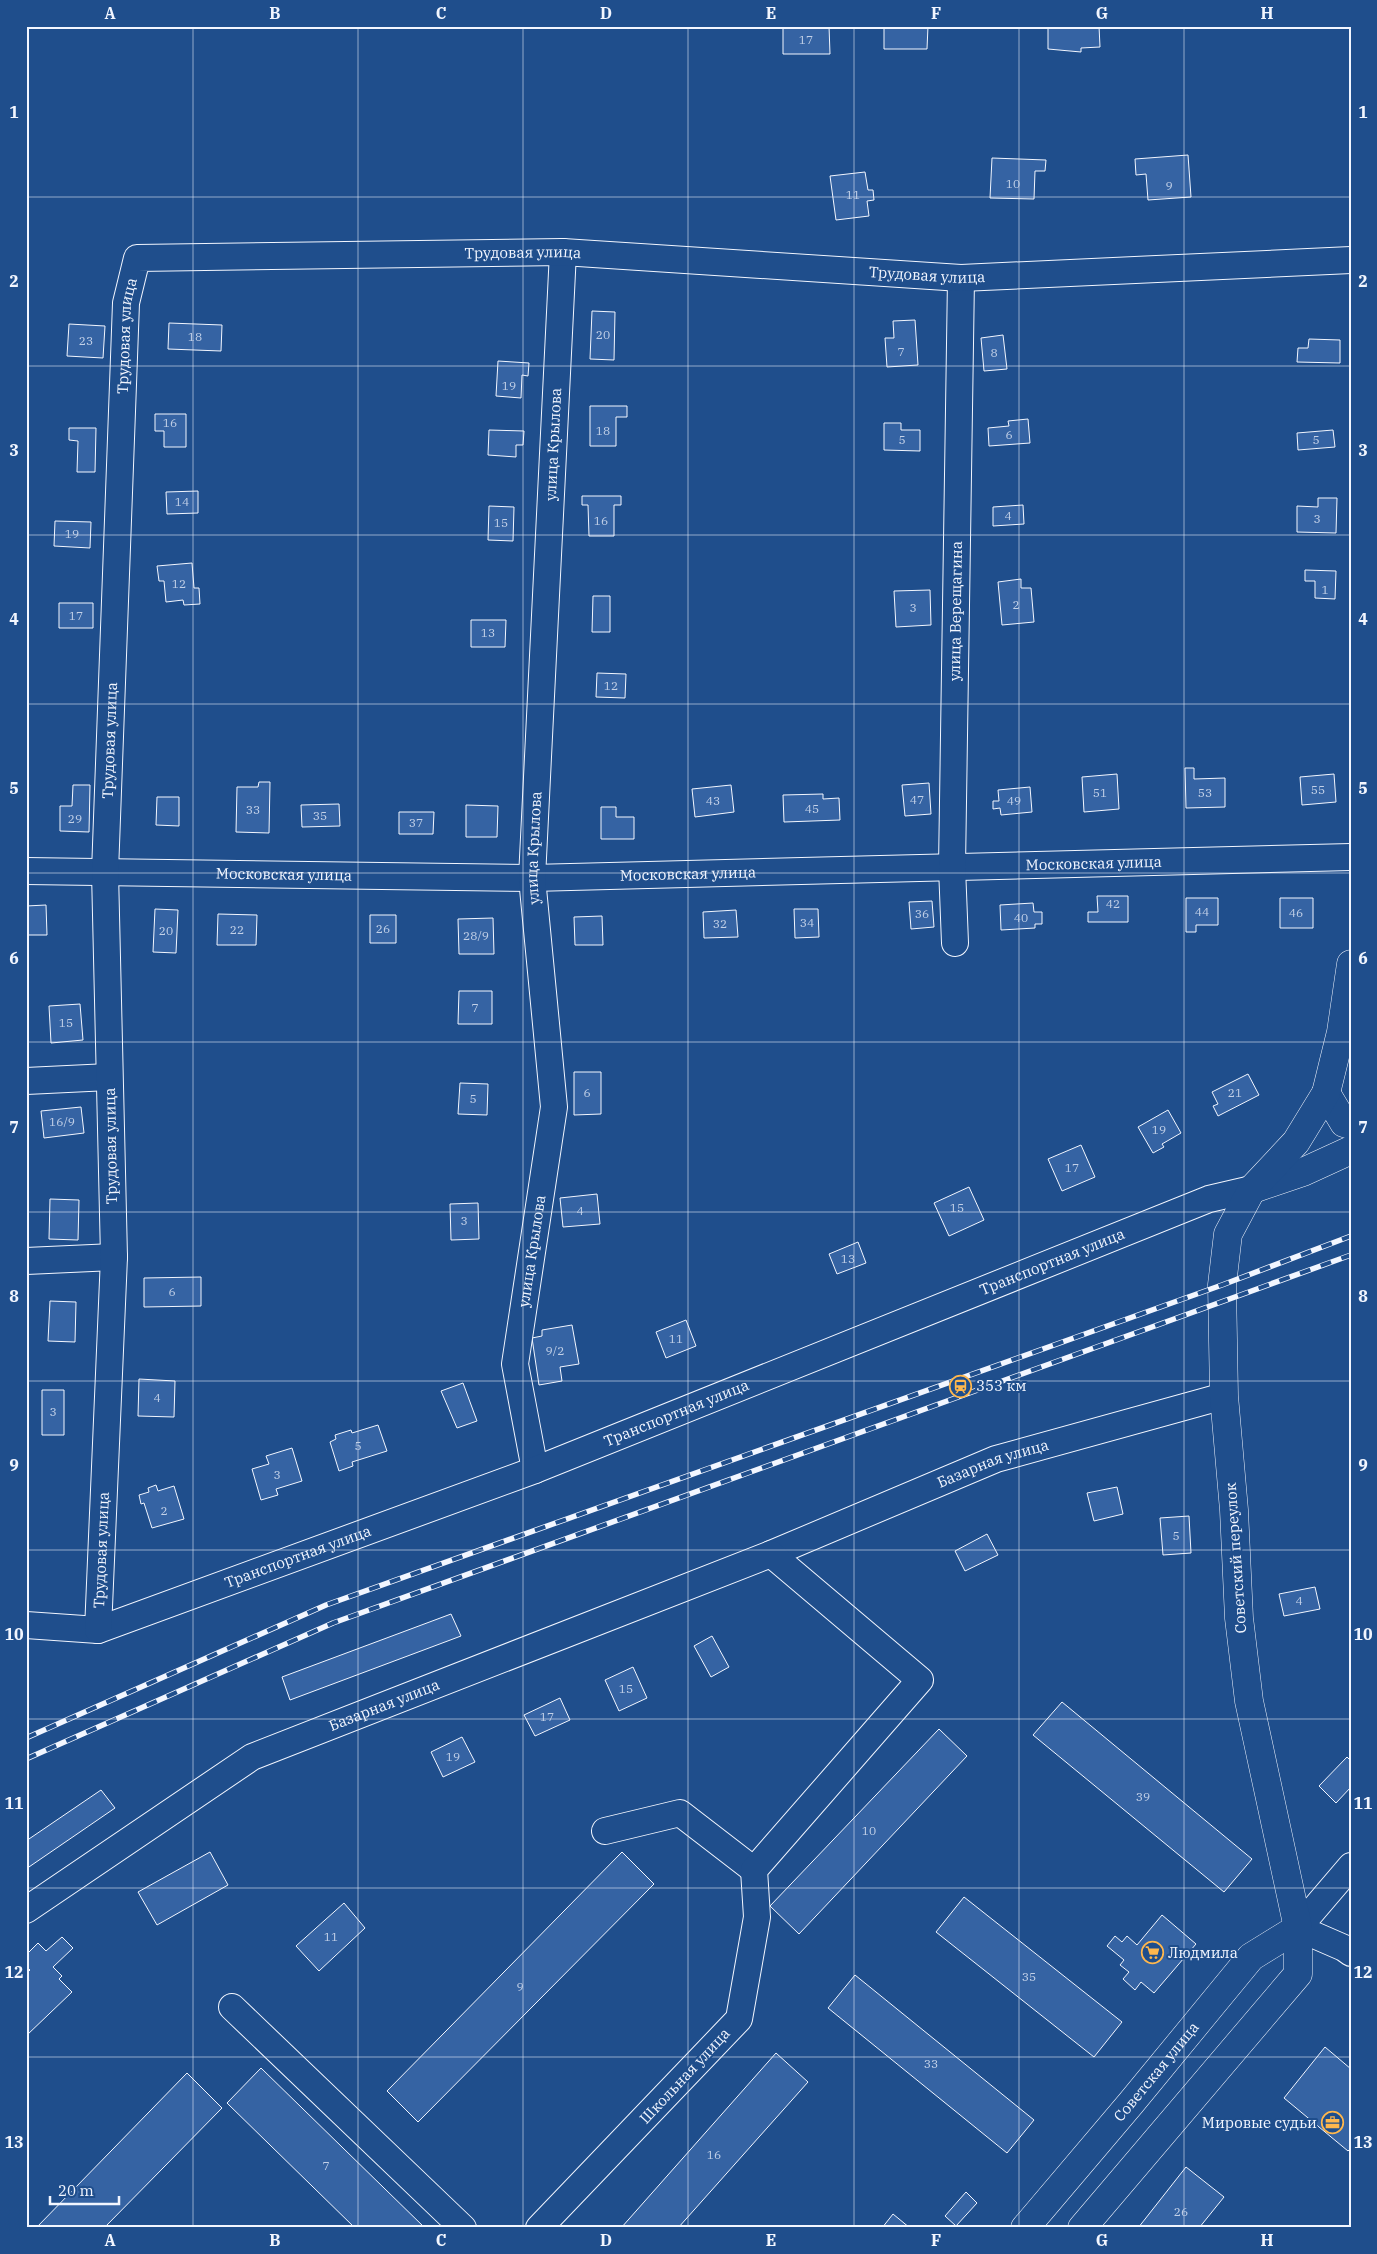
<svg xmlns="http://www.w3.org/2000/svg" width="1377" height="2254" font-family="'IBM Plex Serif',serif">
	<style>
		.building { fill: #3563a3; stroke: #f2f6ff }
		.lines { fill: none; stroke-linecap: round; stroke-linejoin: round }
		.minor-casing { stroke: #f2f6ff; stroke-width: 28 }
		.major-casing { stroke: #f2f6ff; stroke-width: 29 }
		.minor { stroke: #1f4e8c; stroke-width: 26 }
		.major { stroke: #1f4e8c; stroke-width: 28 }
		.rail-casing { stroke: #f2f6ff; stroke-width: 5.5 }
		.rail { stroke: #1f4e8c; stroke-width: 4; stroke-dasharray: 11; stroke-linecap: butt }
		.grid { fill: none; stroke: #f2f6ff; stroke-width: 1; stroke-opacity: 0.55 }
		.labels { text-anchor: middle; stroke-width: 4; stroke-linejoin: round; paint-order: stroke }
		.number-label { font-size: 12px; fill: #c3d1e8 }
		.street-label { font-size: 15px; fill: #f2f6ff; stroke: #1f4e8c }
		.poi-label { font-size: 15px; fill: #f2f6ff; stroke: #1f4e8c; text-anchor: start }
		.neatline { fill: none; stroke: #f2f6ff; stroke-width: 2 }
		.grid-label { font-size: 16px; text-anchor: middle; font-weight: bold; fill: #f2f6ff }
	</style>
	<rect width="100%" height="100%" fill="#1f4e8c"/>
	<!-- building -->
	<path class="building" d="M 783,26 L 829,26 L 830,54 L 783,54 Z
		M 884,26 L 928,26 L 927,49 L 884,49 Z
		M 1048,26 L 1099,26 L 1100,47 L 1081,48 L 1081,52 L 1048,49 Z
		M 1188,155 L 1191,197 L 1148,200 L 1146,174 L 1136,175 L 1135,159 Z
		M 992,158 L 1046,160 L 1045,171 L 1035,171 L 1034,199 L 990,198 Z
		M 865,172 L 868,190 L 873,190 L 874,200 L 867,201 L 869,216 L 836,220 L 830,176 Z
		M 592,311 L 615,312 L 614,360 L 590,359 Z
		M 915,320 L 918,365 L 887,367 L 885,338 L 894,338 L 893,321 Z
		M 169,323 L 222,325 L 221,351 L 168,349 Z
		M 69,324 L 105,326 L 103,358 L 67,356 Z
		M 1003,335 L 1007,369 L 984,371 L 981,338 Z
		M 1309,339 L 1340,340 L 1340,363 L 1297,362 L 1298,348 L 1308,348 Z
		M 498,361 L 529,363 L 528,376 L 522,375 L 521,398 L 496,396 Z
		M 590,406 L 627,406 L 627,417 L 616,417 L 616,446 L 590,446 Z
		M 155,414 L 186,414 L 186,447 L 164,447 L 164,431 L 155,431 Z
		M 1028,419 L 1030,443 L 989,446 L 988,428 L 1009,426 L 1008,421 Z
		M 884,423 L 901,423 L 901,430 L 920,430 L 920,451 L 884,450 Z
		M 69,428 L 96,428 L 95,472 L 77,472 L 78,441 L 69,440 Z
		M 489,430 L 524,431 L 523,445 L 516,445 L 516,457 L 488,455 Z
		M 1333,430 L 1335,447 L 1298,450 L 1297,433 Z
		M 198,491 L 198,513 L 167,514 L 166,492 Z
		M 582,496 L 621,496 L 621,505 L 614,505 L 614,536 L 589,536 L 588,505 L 582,505 Z
		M 1318,498 L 1337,498 L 1336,533 L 1297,532 L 1297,506 L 1318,507 Z
		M 1023,505 L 1024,524 L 993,526 L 993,507 Z
		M 489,506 L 514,507 L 513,541 L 488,540 Z
		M 55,521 L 91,522 L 90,548 L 54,546 Z
		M 192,563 L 194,588 L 199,588 L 200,604 L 184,605 L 183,600 L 166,602 L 164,581 L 159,581 L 157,566 Z
		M 1305,570 L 1336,571 L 1335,599 L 1315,598 L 1315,581 L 1305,581 Z
		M 1021,579 L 1021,588 L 1031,588 L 1034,622 L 1002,625 L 998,582 Z
		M 930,590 L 931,625 L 896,627 L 894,591 Z
		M 593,596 L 610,596 L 610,632 L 592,632 Z
		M 59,603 L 93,603 L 93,628 L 59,628 Z
		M 471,620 L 506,620 L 505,647 L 471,647 Z
		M 597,673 L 626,674 L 625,698 L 596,697 Z
		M 1185,768 L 1194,768 L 1194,779 L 1225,778 L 1225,807 L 1186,808 Z
		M 1117,774 L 1119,809 L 1084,812 L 1082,777 Z
		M 1334,774 L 1336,802 L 1302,805 L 1300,777 Z
		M 259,782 L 270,782 L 269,833 L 236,832 L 237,787 L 258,787 Z
		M 929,783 L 931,814 L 905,816 L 902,785 Z
		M 73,785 L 90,785 L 89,832 L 60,831 L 60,806 L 72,806 Z
		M 731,785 L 734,812 L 695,817 L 692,789 Z
		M 1030,787 L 1032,812 L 1001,815 L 1000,808 L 993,809 L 993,801 L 999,801 L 998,790 Z
		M 823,794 L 823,799 L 839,798 L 840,820 L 784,822 L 783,795 Z
		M 157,797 L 179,797 L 179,826 L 156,825 Z
		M 339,804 L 340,826 L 302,827 L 301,805 Z
		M 466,805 L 498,806 L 497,837 L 466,837 Z
		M 601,807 L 616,807 L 616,817 L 634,817 L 634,839 L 601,839 Z
		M 399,812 L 434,812 L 433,834 L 399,834 Z
		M 1097,896 L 1128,896 L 1128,922 L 1088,922 L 1088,912 L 1098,912 Z
		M 1186,898 L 1218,898 L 1218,925 L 1196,925 L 1196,932 L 1186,932 Z
		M 1280,898 L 1313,898 L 1313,928 L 1280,928 Z
		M 932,901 L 934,927 L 911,929 L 909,902 Z
		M 1033,903 L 1034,912 L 1042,912 L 1042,924 L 1035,924 L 1035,928 L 1001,930 L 1000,905 Z
		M 46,905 L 47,935 L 27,935 L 26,947 L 26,906 Z
		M 155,909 L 178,910 L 176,953 L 153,952 Z
		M 794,909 L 818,909 L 819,937 L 795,938 Z
		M 736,910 L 738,937 L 704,938 L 703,912 Z
		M 218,914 L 257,915 L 256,945 L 217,945 Z
		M 370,915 L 396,915 L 396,943 L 370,943 Z
		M 602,916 L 603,945 L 575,945 L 574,917 Z
		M 493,918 L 494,954 L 459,954 L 458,919 Z
		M 459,991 L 492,991 L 492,1024 L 458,1024 Z
		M 80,1004 L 83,1040 L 51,1043 L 49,1006 Z
		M 574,1072 L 601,1072 L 601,1114 L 574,1115 Z
		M 1248,1074 L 1259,1095 L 1218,1116 L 1213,1106 L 1218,1104 L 1212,1092 Z
		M 460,1083 L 488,1084 L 487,1115 L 458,1114 Z
		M 81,1107 L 84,1133 L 44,1138 L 41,1111 Z
		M 1168,1110 L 1181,1133 L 1162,1144 L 1164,1147 L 1153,1153 L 1138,1127 Z
		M 1081,1145 L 1095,1177 L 1062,1191 L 1048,1159 Z
		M 969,1187 L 984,1220 L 949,1236 L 934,1203 Z
		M 597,1194 L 600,1224 L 563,1227 L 560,1198 Z
		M 50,1199 L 79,1200 L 78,1240 L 49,1239 Z
		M 478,1203 L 479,1239 L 451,1240 L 450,1204 Z
		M 858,1242 L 866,1263 L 837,1274 L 829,1254 Z
		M 201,1277 L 201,1306 L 144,1307 L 144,1278 Z
		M 50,1301 L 76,1302 L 75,1342 L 48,1341 Z
		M 686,1320 L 696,1346 L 666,1358 L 656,1332 Z
		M 572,1325 L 579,1364 L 560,1367 L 562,1381 L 539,1385 L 532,1338 L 542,1336 L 542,1330 Z
		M 139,1379 L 175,1381 L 174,1417 L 138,1416 Z
		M 463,1383 L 477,1421 L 457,1428 L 441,1391 Z
		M 42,1390 L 64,1390 L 64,1435 L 42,1435 Z
		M 378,1425 L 387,1451 L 352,1462 L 353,1466 L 339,1471 L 330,1442 L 336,1439 L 335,1435 L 351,1430 L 352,1433 Z
		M 292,1448 L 302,1481 L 276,1489 L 278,1495 L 261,1500 L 252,1469 L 269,1464 L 266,1456 Z
		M 156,1485 L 158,1491 L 174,1486 L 184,1519 L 152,1528 L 144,1503 L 141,1504 L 139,1495 L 149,1492 L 148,1488 Z
		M 1117,1487 L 1123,1514 L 1094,1521 L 1087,1493 Z
		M 1189,1516 L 1191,1553 L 1163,1555 L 1160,1518 Z
		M 987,1534 L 998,1555 L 965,1571 L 955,1551 Z
		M 1315,1587 L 1320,1609 L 1284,1616 L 1279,1594 Z
		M 451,1614 L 461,1636 L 290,1700 L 282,1677 Z
		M 712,1636 L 729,1667 L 711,1677 L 694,1646 Z
		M 633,1667 L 647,1698 L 619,1711 L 605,1680 Z
		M 560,1698 L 570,1720 L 535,1736 L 524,1715 Z
		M 1062,1702 L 1252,1859 L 1224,1892 L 1033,1735 Z
		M 939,1729 L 967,1756 L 799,1934 L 770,1906 Z
		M 462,1737 L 475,1762 L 443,1777 L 431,1752 Z
		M 1347,1757 L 1351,1761 L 1351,1787 L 1336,1803 L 1319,1786 Z
		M 101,1790 L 115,1808 L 26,1869 L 26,1841 Z
		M 210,1852 L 228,1885 L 157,1925 L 138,1892 Z
		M 622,1852 L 654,1884 L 418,2122 L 387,2091 Z
		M 964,1897 L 1122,2022 L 1094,2057 L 936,1932 Z
		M 344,1903 L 365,1928 L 319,1971 L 296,1946 Z
		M 1162,1915 L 1196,1944 L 1154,1993 L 1141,1982 L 1135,1990 L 1123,1979 L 1129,1972 L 1120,1965 L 1124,1960 L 1107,1946 L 1115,1936 L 1122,1942 L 1127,1936 L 1137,1945 Z
		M 62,1937 L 73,1948 L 53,1967 L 62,1976 L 59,1979 L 72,1992 L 26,2036 L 26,1974 L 30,1970 L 26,1966 L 26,1955 L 38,1943 L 46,1951 Z
		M 855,1975 L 1034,2120 L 1007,2153 L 828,2008 Z
		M 1325,2047 L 1351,2069 L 1351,2148 L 1348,2151 L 1284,2098 Z
		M 776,2053 L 808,2082 L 678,2228 L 621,2228 Z
		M 261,2068 L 425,2228 L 355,2228 L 227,2103 Z
		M 187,2073 L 222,2108 L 104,2228 L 36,2228 Z
		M 1186,2167 L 1224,2197 L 1199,2228 L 1138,2228 Z
		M 966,2192 L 977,2203 L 956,2226 L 945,2216 Z
		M 893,2214 L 910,2228 L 882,2228 Z"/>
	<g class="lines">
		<defs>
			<g id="minor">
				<path id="s1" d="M 26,871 L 532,878 L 1351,857"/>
				<path id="s2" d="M 955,943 L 952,867 L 961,278"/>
				<path d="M 26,1081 L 109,1077"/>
				<path d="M 26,1261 L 114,1257"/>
				<path id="s3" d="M 535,1470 L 515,1364 L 554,1107 L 532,878 L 563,252"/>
				<path id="s4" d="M 771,1554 L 996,1459 L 1224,1396"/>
				<path id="s5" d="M 26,1625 L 98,1630 L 535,1470 L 1209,1199 L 1252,1189"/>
				<path id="s6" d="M 98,1630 L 114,1257 L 105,872 L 126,303 L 137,258 L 563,252 L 961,278 L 1351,260"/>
				<path d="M 605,1831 L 680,1813 L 754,1870"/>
				<path d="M 1351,1866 L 1298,1928 L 1344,1948 L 1351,1953"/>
				<path id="s7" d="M 26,1910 L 252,1757 L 771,1554 L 920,1680 L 754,1870 L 757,1917 L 739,2019 L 539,2228"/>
				<path d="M 232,2007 L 463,2228"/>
			</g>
			<g id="major">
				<path d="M 1326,1093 L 1344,1123 L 1351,1125"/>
				<path d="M 1256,1188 L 1303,1172 L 1351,1150"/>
				<path id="s8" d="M 1025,2228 L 1131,2103 L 1251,1957 L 1298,1928"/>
				<path d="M 1082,2228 L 1298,1974 L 1298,1928 L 1249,1701 L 1239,1618 L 1234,1510 L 1224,1396 L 1222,1285 L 1228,1234 L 1252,1189 L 1296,1142 L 1326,1093 L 1341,1032 L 1351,964"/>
			</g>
		</defs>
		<!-- minor casing -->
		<use href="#minor" class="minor-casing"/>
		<!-- major casing -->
		<use href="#major" class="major-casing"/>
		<!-- minor -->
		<use href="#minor" class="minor"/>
		<!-- major -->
		<use href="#major" class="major"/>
		<defs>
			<path id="rail" d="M 26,1738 L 326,1605 L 1222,1285 L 1351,1236
				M 26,1759 L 333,1623 L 1351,1255"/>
		</defs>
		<!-- rail casing -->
		<use href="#rail" class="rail-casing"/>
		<!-- rail -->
		<use href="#rail" class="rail"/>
	</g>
	<!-- grid -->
	<path class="grid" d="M 193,26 L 193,2228M 358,26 L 358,2228M 523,26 L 523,2228M 688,26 L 688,2228M 854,26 L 854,2228M 1019,26 L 1019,2228M 1184,26 L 1184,2228M 26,197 L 1351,197M 26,366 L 1351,366M 26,535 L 1351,535M 26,704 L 1351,704M 26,873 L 1351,873M 26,1042 L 1351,1042M 26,1212 L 1351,1212M 26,1381 L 1351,1381M 26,1550 L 1351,1550M 26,1719 L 1351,1719M 26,1888 L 1351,1888M 26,2057 L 1351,2057"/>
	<!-- icons -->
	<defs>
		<symbol id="station-ring" viewBox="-11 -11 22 22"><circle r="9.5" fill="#1f4e8c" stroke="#ffb74d" stroke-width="1.5"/><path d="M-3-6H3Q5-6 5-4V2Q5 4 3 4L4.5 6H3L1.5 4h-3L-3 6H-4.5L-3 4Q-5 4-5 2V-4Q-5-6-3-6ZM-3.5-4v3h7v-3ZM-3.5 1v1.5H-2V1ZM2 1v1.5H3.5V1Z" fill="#ffb74d"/></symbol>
		<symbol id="supermarket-ring" viewBox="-11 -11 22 22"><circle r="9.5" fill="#1f4e8c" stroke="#ffb74d" stroke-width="1.5"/><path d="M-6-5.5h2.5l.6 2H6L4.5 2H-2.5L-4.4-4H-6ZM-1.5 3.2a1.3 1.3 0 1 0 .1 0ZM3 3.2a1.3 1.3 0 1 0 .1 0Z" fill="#ffb74d"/></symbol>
		<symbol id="office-ring" viewBox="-11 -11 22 22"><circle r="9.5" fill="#1f4e8c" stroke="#ffb74d" stroke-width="1.5"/><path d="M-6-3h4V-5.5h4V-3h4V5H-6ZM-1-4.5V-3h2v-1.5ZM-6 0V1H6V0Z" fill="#ffb74d"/></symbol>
	</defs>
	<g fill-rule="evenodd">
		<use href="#station-ring" x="948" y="1374" width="25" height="25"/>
		<use href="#supermarket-ring" x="1140" y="1940" width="25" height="25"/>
		<use href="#office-ring" x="1320" y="2110" width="25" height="25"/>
	</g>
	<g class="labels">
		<!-- number labels -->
		<g class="number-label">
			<text x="806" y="44">17</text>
			<text x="1013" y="188">10</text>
			<text x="1169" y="190">9</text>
			<text x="853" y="199">11</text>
			<text x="603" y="339">20</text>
			<text x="195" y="341">18</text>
			<text x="86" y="345">23</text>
			<text x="901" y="356">7</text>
			<text x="994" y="357">8</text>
			<text x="509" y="390">19</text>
			<text x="170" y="427">16</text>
			<text x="603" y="435">18</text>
			<text x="1009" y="439">6</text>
			<text x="902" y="444">5</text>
			<text x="1316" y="444">5</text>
			<text x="182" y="506">14</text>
			<text x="1008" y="520">4</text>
			<text x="1317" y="523">3</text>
			<text x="601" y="525">16</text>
			<text x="501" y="527">15</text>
			<text x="72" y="538">19</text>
			<text x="179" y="588">12</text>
			<text x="1325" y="594">1</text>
			<text x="1016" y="609">2</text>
			<text x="913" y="612">3</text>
			<text x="76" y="620">17</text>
			<text x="488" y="637">13</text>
			<text x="611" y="690">12</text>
			<text x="1318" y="794">55</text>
			<text x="1100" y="797">51</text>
			<text x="1205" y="797">53</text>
			<text x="917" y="804">47</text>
			<text x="713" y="805">43</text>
			<text x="1014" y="805">49</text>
			<text x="812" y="813">45</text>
			<text x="253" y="814">33</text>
			<text x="320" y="820">35</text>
			<text x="75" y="823">29</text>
			<text x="416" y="827">37</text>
			<text x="1113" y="908">42</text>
			<text x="1202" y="916">44</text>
			<text x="1296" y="917">46</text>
			<text x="922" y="918">36</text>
			<text x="1021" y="922">40</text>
			<text x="807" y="927">34</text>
			<text x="720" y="928">32</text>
			<text x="383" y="933">26</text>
			<text x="237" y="934">22</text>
			<text x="166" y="935">20</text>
			<text x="476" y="940">28/9</text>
			<text x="475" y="1012">7</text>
			<text x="66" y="1027">15</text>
			<text x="587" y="1097">6</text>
			<text x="1235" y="1097">21</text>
			<text x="473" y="1103">5</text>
			<text x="62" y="1126">16/9</text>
			<text x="1159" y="1134">19</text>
			<text x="1072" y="1172">17</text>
			<text x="957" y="1212">15</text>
			<text x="580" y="1215">4</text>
			<text x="464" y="1225">3</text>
			<text x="848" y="1263">13</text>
			<text x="172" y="1296">6</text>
			<text x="676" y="1343">11</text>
			<text x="555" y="1355">9/2</text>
			<text x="157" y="1402">4</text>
			<text x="53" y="1416">3</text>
			<text x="358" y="1450">5</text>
			<text x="277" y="1479">3</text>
			<text x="164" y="1515">2</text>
			<text x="1176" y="1540">5</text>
			<text x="1299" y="1605">4</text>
			<text x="626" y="1693">15</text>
			<text x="547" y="1721">17</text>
			<text x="453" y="1761">19</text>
			<text x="1143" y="1801">39</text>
			<text x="869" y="1835">10</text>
			<text x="331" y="1941">11</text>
			<text x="1029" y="1981">35</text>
			<text x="520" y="1991">9</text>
			<text x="931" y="2068">33</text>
			<text x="714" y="2159">16</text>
			<text x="326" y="2170">7</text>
			<text x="1181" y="2216">26</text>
		</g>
		<!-- street labels -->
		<g class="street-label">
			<text dy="5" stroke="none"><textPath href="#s6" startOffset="1760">Трудовая улица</textPath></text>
			<text dy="5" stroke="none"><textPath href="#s6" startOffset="2165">Трудовая улица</textPath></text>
			<text dy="5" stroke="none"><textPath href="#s6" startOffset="1295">Трудовая улица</textPath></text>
			<text dy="5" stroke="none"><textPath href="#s3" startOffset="1032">улица Крылова</textPath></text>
			<text dy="5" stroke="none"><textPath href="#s2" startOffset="332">улица Верещагина</textPath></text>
			<text dy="5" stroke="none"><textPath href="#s6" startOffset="890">Трудовая улица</textPath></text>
			<text dy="5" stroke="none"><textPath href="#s3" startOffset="628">улица Крылова</textPath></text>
			<text dy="5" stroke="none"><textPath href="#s1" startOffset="1068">Московская улица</textPath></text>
			<text dy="5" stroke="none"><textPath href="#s1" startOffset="258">Московская улица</textPath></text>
			<text dy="5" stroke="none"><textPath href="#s1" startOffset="662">Московская улица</textPath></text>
			<text transform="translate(111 1146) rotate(-91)" y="5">Трудовая улица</text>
			<text dy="5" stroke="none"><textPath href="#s3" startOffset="222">улица Крылова</textPath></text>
			<text dy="5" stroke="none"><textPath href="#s5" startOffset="1095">Транспортная улица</textPath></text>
			<text dy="5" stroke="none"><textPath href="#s5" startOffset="690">Транспортная улица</textPath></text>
			<text dy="5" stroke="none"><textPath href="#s4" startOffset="240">Базарная улица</textPath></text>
			<text dy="5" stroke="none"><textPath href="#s6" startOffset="80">Трудовая улица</textPath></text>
			<text dy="5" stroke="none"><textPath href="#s5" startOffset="285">Транспортная улица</textPath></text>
			<text transform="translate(1236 1558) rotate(-94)" y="5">Советский переулок</text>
			<text dy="5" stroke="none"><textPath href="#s7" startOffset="415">Базарная улица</textPath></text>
			<text dy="5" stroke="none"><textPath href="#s8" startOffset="204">Советская улица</textPath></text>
			<text transform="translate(685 2076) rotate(-47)" y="5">Школьная улица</text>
		</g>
		<!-- poi labels -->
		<g class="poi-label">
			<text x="976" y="1391">353 км</text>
			<text x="1168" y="1958">Людмила</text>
			<text x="1317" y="2128" text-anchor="end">Мировые судьи</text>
		</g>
	</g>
	<!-- border -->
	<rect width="1377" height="2254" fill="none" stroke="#1f4e8c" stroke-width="55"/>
	<!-- scale -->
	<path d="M50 2196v8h69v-8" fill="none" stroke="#f2f6ff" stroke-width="2.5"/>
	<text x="58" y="2196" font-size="15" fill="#f2f6ff" stroke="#1f4e8c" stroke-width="4" paint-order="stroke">20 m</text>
	<rect x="28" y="28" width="1322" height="2198" class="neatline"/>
	<g class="grid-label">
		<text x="110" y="19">A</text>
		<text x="275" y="19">B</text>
		<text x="441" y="19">C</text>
		<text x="606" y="19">D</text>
		<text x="771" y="19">E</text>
		<text x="936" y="19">F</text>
		<text x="1102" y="19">G</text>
		<text x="1267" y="19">H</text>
		<text x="14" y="118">1</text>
		<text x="1363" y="118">1</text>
		<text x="14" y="287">2</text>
		<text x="1363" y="287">2</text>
		<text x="14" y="456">3</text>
		<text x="1363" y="456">3</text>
		<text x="14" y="625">4</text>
		<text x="1363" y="625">4</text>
		<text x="14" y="794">5</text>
		<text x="1363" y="794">5</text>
		<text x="14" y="964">6</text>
		<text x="1363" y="964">6</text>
		<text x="14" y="1133">7</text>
		<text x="1363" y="1133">7</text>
		<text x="14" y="1302">8</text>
		<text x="1363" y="1302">8</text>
		<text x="14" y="1471">9</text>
		<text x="1363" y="1471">9</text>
		<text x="14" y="1640">10</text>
		<text x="1363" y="1640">10</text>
		<text x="14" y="1809">11</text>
		<text x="1363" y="1809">11</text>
		<text x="14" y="1978">12</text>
		<text x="1363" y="1978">12</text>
		<text x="14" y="2148">13</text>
		<text x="1363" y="2148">13</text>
		<text x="110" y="2246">A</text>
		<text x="275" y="2246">B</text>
		<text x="441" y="2246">C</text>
		<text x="606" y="2246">D</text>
		<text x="771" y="2246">E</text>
		<text x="936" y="2246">F</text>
		<text x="1102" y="2246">G</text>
		<text x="1267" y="2246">H</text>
	</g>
</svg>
